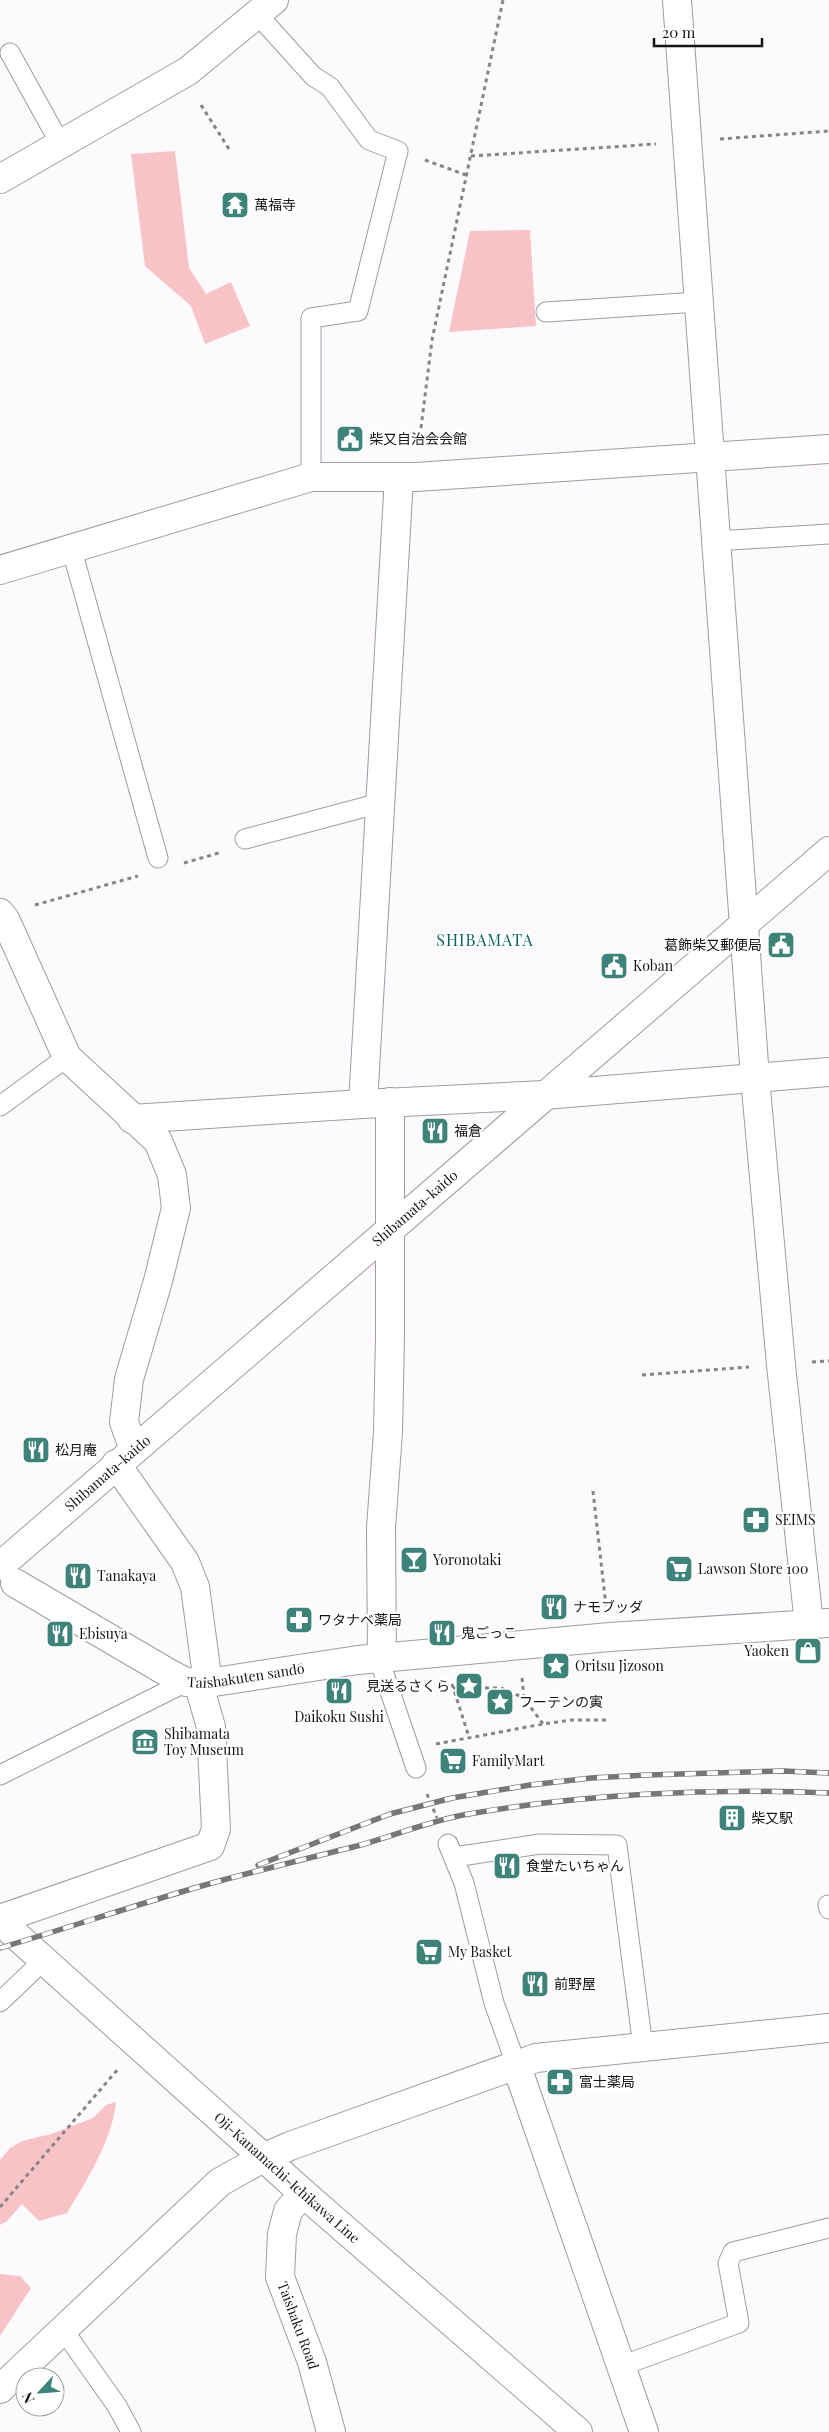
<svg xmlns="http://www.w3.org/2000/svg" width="829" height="2432" font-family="'Playfair Display','Noto Sans JP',serif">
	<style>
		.green { fill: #f8c3c6 }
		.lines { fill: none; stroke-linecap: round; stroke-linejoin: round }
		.service-casing { stroke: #a199a3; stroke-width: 21 }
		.pedestrian-casing { stroke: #a199a3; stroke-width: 30 }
		.minor-casing { stroke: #a199a3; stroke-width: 30 }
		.tertiary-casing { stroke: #a199a3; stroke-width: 30 }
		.secondary-casing { stroke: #a199a3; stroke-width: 30 }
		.path { stroke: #868487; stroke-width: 3; stroke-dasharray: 4 4; stroke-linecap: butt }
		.service { stroke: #fff; stroke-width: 19 }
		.pedestrian { stroke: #fff; stroke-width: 28 }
		.minor { stroke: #fff; stroke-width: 28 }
		.tertiary { stroke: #fff; stroke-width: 28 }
		.secondary { stroke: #fff; stroke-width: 28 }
		.rail-casing { stroke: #787679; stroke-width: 5.5 }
		.rail { stroke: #fff; stroke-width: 4; stroke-dasharray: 11; stroke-linecap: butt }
		.labels { text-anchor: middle; stroke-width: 4.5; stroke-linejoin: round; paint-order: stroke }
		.poi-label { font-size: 14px; fill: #151316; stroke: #fff; text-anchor: start }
		.street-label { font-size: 14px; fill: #151316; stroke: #fff }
		.quarter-label { font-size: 16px; letter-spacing: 1px; fill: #06665c; stroke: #fff }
	</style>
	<rect width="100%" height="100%" fill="#fdfafe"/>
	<!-- green -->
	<path class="green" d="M 175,151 L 189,268 L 206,294 L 231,282 L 250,326 L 205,344 L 191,306 L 145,266 L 131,154 Z
		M 530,230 L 536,326 L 449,332 L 470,231 Z
		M 116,2102 C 112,2141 87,2180 67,2213 L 39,2221 L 22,2204 L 7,2221 L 0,2225 L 0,2160 L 10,2148 L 22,2141 L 51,2134 L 93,2118 L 106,2105 Z
		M 0,2274 L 20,2276 L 31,2288 L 0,2336 Z"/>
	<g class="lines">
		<defs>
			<path id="service" d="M 257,14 L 313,76 L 330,87 L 369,140 L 398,151 L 358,311 L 311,318 L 311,477
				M 10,53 L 61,145
				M 546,312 L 698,302
				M 715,541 L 829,534
				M 71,547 L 158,858
				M 245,839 L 380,803
				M 0,1106 L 67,1057
				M 382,1658 L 383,1671 L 416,1768
				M 0,1775 L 186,1682
				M 448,1844 L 464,1883 L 494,2003 L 516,2064
				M 454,1857 L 540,1844 L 617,1845 L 643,2047
				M 828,1905 L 829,1909
				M 0,2002 L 44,1960
				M 64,2331 L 117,2406 L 131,2432
				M 621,2366 L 739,2323 L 728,2263 L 733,2252 L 829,2228"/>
			<path id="pedestrian" d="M 15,1583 L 172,1675"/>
			<g id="minor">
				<path d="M 677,0 L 755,1078 L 781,1365 L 809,1624"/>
				<path d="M 0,179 L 188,71 L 274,0"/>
				<path d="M 0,570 L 311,477 L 416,477 L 829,449"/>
				<path d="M 0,913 L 5,919 L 67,1057 L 158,1141 L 172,1175 L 176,1208 L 158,1281 L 129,1379 L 124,1422 L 134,1450"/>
				<path d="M 363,1104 L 399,477"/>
				<path d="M 132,1119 L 363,1104 L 544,1095"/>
				<path d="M 116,1464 L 185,1562 L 195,1587 L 208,1683"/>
				<path d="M 382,1658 L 381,1528 L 388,1432 L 390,1336 L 390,1102"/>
				<path id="s1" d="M 172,1675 L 186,1682 L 208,1683 L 358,1660 L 610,1637 L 829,1623"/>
				<path d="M 0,1919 L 210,1846 L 216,1829 L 211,1727 L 198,1682"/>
				<path d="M 516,2064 L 644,2432"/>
				<path id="s2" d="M 303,2193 L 288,2211 L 282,2234 L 280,2277 L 312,2362 L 331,2432"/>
				<path d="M 0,2389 L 220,2182 L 263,2158 L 290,2146 L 536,2058 L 829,2028"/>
			</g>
			<path id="tertiary" d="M 544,1095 L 829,1072"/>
			<g id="secondary">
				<path id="s3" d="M 0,1566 L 829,851"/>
				<path id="s4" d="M 0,1921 L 303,2193 L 578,2432"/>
			</g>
		</defs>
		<!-- service casing -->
		<use href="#service" class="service-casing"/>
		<!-- pedestrian casing -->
		<use href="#pedestrian" class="pedestrian-casing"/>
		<!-- minor casing -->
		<use href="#minor" class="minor-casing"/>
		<!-- tertiary casing -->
		<use href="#tertiary" class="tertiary-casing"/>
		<!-- secondary casing -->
		<use href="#secondary" class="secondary-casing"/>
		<!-- path -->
		<path class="path" d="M 201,105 L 229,149
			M 720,139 L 829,131
			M 471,156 L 656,144
			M 425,160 L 466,175
			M 419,444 L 432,340 L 503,0
			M 184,863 L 222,852
			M 35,905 L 138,876
			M 812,1362 L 829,1361
			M 642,1375 L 749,1367
			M 593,1491 L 606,1606
			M 522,1678 L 524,1698 L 543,1724
			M 452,1684 L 469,1737
			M 453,1688 L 501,1688 L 524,1698
			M 436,1744 L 543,1724 L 572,1720 L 607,1720
			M 427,1794 L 437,1818
			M 0,2207 L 118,2069"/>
		<!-- service -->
		<use href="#service" class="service"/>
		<!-- pedestrian -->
		<use href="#pedestrian" class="pedestrian"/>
		<!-- minor -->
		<use href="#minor" class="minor"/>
		<!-- tertiary -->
		<use href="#tertiary" class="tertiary"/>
		<!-- secondary -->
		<use href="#secondary" class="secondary"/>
		<defs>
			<path id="rail" d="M 258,1865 L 390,1814 L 452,1798 L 530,1785 L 591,1778 L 647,1775 L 783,1771 L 829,1773
				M 0,1948 C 71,1927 141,1903 212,1883 C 260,1870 309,1858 357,1846 C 393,1836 427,1822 463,1815 C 580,1794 710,1788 829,1793"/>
		</defs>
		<!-- rail casing -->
		<use href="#rail" class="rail-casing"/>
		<!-- rail -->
		<use href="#rail" class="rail"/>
	</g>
	<!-- icons -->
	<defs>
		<symbol id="temple-square" viewBox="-11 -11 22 22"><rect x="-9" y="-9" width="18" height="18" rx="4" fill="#3d8379" stroke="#fff"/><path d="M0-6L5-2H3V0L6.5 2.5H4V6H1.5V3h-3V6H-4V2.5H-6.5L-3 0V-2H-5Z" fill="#fff"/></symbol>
		<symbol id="civic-square" viewBox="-11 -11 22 22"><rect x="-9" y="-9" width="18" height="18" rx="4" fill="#3d8379" stroke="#fff"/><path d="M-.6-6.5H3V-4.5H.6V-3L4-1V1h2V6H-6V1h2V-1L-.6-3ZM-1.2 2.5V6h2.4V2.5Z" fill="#fff"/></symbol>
		<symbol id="restaurant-square" viewBox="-11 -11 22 22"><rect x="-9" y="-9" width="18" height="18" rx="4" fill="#3d8379" stroke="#fff"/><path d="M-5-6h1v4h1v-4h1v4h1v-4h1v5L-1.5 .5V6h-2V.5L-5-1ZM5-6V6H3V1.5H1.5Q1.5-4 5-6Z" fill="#fff"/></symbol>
		<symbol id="pharmacy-square" viewBox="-11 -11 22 22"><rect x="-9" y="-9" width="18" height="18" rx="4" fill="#3d8379" stroke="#fff"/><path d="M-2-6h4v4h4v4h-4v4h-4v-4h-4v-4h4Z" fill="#fff"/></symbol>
		<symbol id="bar-square" viewBox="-11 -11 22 22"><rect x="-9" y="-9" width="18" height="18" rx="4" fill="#3d8379" stroke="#fff"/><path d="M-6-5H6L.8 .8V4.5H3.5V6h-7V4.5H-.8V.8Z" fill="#fff"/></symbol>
		<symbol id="supermarket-square" viewBox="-11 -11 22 22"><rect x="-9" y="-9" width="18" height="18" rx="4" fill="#3d8379" stroke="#fff"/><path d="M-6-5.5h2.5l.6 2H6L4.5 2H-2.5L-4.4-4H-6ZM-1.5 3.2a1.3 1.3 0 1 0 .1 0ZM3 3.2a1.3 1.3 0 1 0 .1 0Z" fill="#fff"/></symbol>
		<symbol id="shop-square" viewBox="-11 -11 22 22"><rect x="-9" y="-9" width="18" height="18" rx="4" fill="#3d8379" stroke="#fff"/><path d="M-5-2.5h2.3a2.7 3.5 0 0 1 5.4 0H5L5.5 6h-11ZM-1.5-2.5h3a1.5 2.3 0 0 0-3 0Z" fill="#fff"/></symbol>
		<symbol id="sight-square" viewBox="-11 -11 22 22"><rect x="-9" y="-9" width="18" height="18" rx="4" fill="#3d8379" stroke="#fff"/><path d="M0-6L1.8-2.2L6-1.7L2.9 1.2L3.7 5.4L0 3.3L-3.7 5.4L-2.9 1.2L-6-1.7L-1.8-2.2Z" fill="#fff"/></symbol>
		<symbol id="museum-square" viewBox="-11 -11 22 22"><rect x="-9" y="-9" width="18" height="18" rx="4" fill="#3d8379" stroke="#fff"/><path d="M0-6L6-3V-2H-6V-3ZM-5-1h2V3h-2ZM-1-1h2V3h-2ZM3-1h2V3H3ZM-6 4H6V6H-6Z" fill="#fff"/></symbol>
		<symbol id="building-square" viewBox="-11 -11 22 22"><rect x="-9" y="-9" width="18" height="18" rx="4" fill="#3d8379" stroke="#fff"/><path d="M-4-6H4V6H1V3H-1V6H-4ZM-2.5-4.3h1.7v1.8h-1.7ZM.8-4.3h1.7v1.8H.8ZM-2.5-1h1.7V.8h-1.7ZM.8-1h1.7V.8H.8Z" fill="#fff"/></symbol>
	</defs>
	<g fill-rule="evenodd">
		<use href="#temple-square" x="219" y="189" width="32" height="32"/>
		<use href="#civic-square" x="334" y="423" width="32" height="32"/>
		<use href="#civic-square" x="765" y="929" width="32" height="32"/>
		<use href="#civic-square" x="598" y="950" width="32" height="32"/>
		<use href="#restaurant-square" x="419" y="1115" width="32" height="32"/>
		<use href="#restaurant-square" x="20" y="1434" width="32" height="32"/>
		<use href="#pharmacy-square" x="740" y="1504" width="32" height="32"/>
		<use href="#bar-square" x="398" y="1544" width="32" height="32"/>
		<use href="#supermarket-square" x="663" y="1553" width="32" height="32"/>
		<use href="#restaurant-square" x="62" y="1560" width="32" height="32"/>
		<use href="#restaurant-square" x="538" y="1591" width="32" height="32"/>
		<use href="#pharmacy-square" x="283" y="1604" width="32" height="32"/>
		<use href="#restaurant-square" x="426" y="1617" width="32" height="32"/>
		<use href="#restaurant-square" x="44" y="1618" width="32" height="32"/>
		<use href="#shop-square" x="792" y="1635" width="32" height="32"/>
		<use href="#sight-square" x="540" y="1650" width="32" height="32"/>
		<use href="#sight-square" x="453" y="1670" width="32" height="32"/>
		<use href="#restaurant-square" x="323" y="1675" width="32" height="32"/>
		<use href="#sight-square" x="484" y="1686" width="32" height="32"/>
		<use href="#museum-square" x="129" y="1726" width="32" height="32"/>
		<use href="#supermarket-square" x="437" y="1745" width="32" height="32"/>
		<use href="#building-square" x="716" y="1802" width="32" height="32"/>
		<use href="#restaurant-square" x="491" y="1850" width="32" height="32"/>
		<use href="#supermarket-square" x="413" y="1936" width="32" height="32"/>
		<use href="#restaurant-square" x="519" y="1968" width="32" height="32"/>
		<use href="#pharmacy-square" x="544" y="2066" width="32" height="32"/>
	</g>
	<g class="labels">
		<!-- poi labels -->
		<g class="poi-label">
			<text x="254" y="210">萬福寺</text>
			<text x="369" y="444">柴又自治会会館</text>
			<text x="762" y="950" text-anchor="end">葛飾柴又郵便局</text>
			<text x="633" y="971">Koban</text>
			<text x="454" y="1136">福倉</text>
			<text x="55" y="1455">松月庵</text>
			<text x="775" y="1525">SEIMS</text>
			<text x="433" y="1565">Yoronotaki</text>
			<text x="698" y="1574">Lawson Store 100</text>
			<text x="97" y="1581">Tanakaya</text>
			<text x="573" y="1612">ナモブッダ</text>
			<text x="318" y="1625">ワタナベ薬局</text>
			<text x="461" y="1638">鬼ごっこ</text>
			<text x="79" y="1639">Ebisuya</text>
			<text x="789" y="1656" text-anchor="end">Yaoken</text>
			<text x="575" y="1671">Oritsu Jizoson</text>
			<text x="450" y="1691" text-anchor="end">見送るさくら</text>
			<text x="519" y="1707">フーテンの寅</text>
			<text x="339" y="1722" text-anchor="middle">Daikoku Sushi</text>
			<text x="164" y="1739">Shibamata<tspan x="164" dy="16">Toy Museum</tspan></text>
			<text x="472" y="1766">FamilyMart</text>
			<text x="751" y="1823">柴又駅</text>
			<text x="526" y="1871">食堂たいちゃん</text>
			<text x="448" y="1957">My Basket</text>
			<text x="554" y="1989">前野屋</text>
			<text x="579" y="2087">富士薬局</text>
		</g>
		<!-- street labels -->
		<g class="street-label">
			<text dy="5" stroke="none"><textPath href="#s3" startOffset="548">Shibamata-kaido</textPath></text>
			<text dy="5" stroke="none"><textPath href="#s3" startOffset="142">Shibamata-kaido</textPath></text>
			<text dy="5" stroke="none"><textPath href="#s1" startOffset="76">Taishakuten sandō</textPath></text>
			<text dy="5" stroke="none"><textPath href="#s4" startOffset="385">Oji-Kanamachi-Ichikawa Line</textPath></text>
			<text dy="5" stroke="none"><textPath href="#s2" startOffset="142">Taishaku Road</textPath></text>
		</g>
		<!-- quarter labels -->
		<g class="quarter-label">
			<text x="485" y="946">SHIBAMATA</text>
		</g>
	</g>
	<!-- north arrow -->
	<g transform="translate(40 2392) rotate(244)"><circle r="24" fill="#ffffff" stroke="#a1a1a2"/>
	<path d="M0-4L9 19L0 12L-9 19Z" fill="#3d8379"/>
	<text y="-8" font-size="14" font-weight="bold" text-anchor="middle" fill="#151316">N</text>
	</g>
	<!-- scale -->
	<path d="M654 38v8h108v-8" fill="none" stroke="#151316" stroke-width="2.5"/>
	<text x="662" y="38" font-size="15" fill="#151316" stroke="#ffffff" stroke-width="4" paint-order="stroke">20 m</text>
</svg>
